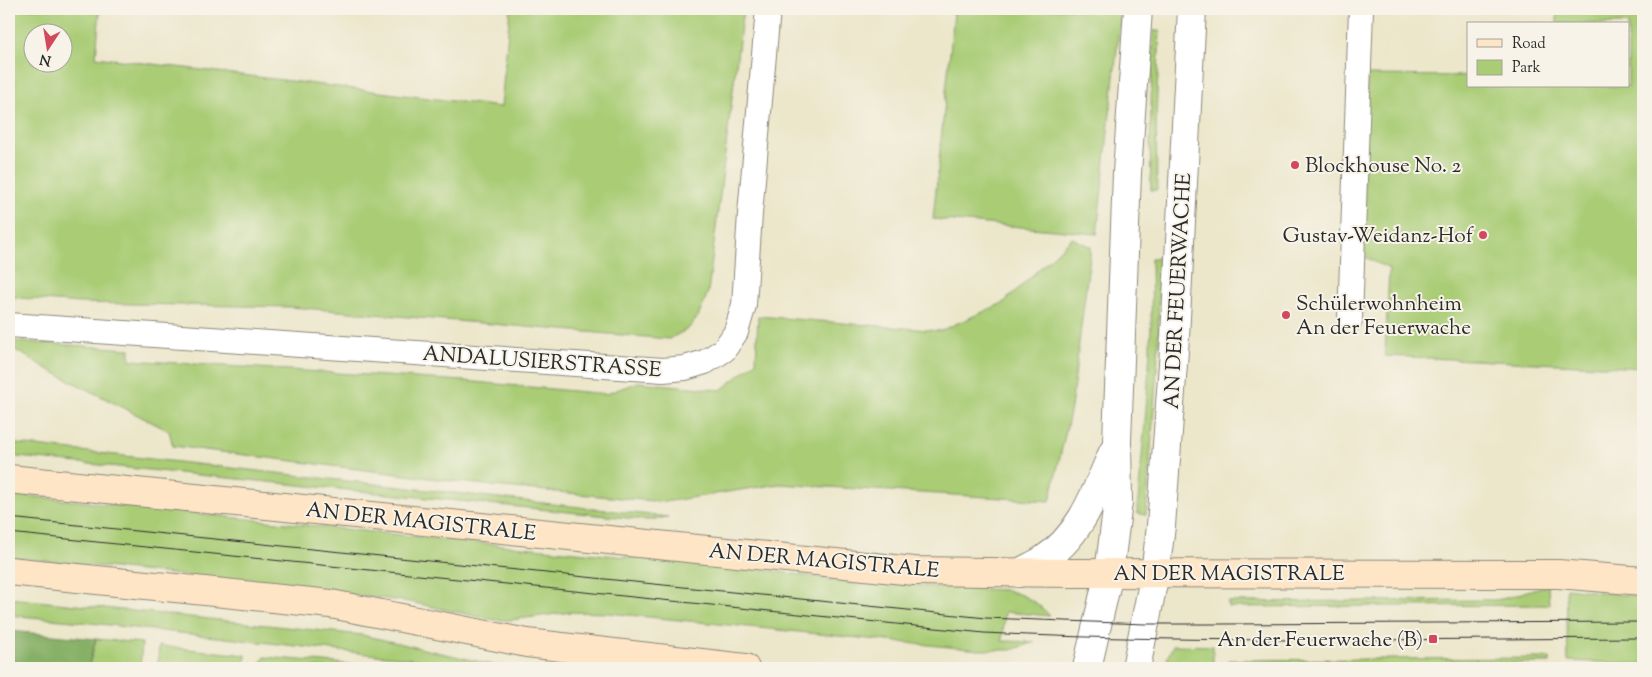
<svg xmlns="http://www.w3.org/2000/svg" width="1652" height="677" font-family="'Sorts Mill Goudy',serif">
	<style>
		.green { fill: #a9cc75; stroke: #6a7c50; fill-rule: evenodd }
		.forest { fill: #86b066; stroke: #586e48 }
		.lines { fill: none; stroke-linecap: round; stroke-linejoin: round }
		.minor-casing { stroke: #8c887a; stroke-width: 26 }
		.tertiary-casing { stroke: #8c887a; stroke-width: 30 }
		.secondary-casing { stroke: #8c887a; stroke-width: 30 }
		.minor { stroke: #fff; stroke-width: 24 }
		.tertiary { stroke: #fff; stroke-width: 28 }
		.secondary { stroke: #fee5c5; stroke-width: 28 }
		.tram { stroke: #2b2b2b; stroke-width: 1 }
		.poi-dot { fill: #d1495b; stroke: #f7f3e8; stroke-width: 2 }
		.labels { text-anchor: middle; stroke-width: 4; stroke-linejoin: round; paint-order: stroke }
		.poi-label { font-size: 21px; fill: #2b2b2b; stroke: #f7f3e8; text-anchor: start }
		.street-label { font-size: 21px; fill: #2b2b2b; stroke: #f7f3e8 }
	</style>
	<rect width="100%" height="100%" fill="#f7f3e8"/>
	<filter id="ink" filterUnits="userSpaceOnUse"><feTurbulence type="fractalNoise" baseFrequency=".02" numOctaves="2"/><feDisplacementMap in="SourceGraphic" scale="10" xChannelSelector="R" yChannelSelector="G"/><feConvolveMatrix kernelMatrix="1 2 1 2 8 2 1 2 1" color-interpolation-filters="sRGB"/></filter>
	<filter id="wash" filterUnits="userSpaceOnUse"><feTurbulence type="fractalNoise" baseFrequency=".0096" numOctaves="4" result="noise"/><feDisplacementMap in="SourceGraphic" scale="20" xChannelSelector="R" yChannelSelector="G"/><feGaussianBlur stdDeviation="1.12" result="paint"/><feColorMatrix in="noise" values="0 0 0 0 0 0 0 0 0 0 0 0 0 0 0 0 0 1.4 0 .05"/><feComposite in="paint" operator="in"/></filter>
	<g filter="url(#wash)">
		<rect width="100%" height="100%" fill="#ece6ca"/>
		<!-- green -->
		<path class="green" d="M 9,9 L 100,9 L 96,57 L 501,107 L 510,9 L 743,9 L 708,292 L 698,317 L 688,329 L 669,339 L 291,307 L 79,303 L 9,297 ZM 32,32 L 62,32 L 62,62 L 32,62 Z
			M 917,9 L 1120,9 L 1120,21 L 1097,234 L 933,219 L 954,13 Z
			M 1557,9 L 1643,9 L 1643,368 L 1385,356 L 1389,269 L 1361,255 L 1367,75 L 1468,76 L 1468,86 L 1628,86 L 1628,24 L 1557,24 Z
			M 1153,31 L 1160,31 L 1156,115 L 1157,190 L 1151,190 L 1150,144 Z
			M 1072,238 L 1091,247 L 1071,408 L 1050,501 L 779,484 L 664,502 L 493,486 L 173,446 L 169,431 L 51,371 L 9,346 L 9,341 L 130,349 L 130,360 L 464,381 L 606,394 L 638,382 L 721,390 L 756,362 L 758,316 L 940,331 L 1003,303 Z
			M 1151,258 L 1158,258 L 1159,341 L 1146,515 L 1137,513 C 1144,429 1154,343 1151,258 Z
			M 9,443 L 668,517 L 648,520 L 9,456 Z
			M 9,494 L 449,540 L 775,571 L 847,582 L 1005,590 C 1025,595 1036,601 1050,616 L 1005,612 L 1002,641 L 1035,642 L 1011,650 L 979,650 L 609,613 L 571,612 L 511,620 L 494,620 L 410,602 L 304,588 L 9,557 Z
			M 1548,586 L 1549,605 L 1228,607 L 1228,602 L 1495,600 C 1514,598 1529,588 1548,586 Z
			M 1566,588 L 1643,597 L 1643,664 L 1568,661 Z
			M 9,598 L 362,635 L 507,668 L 493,668 L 73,621 L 9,615 Z
			M 96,639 L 142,643 L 140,668 L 88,668 Z
			M 1173,645 L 1213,646 L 1213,668 L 1176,667 L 1167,659 Z
			M 159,646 L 246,655 L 245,668 L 157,668 Z
			M 265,657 L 394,668 L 260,668 L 260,663 Z
			M 1550,658 L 1550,663 L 1482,663 L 1393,668 L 1229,668 L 1229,660 Z"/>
		<!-- forest -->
		<path class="forest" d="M 9,631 L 96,639 L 88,668 L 9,668 Z"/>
	</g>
	<g filter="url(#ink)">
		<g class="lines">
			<defs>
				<path id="minor" d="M 1350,320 L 1361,9
					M 9,325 L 663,370 L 685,368 L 705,362 L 724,350 L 736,332 L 744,305 L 750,214 L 768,9"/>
				<path id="tertiary" d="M 1019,573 C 1027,568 1036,565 1043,560 C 1081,536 1096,491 1113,452
					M 1087,668 L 1109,573 L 1118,502 L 1117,441 L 1127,173 L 1138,9
					M 1136,668 L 1155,573 L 1161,526 L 1175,337 L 1192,9"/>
				<path id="secondary" d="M 9,479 L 914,571 L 1073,573 L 1558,574 L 1643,581
					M 9,571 L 331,604 L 527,643 L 745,668"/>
			</defs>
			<!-- minor casing -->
			<use href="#minor" class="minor-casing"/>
			<!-- tertiary casing -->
			<use href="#tertiary" class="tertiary-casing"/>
			<!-- secondary casing -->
			<use href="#secondary" class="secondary-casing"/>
			<!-- minor -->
			<use href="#minor" class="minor"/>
			<!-- tertiary -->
			<use href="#tertiary" class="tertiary"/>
			<!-- secondary -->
			<use href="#secondary" class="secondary"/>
			<!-- tram -->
			<path class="tram" d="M 9,518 L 986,618 L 1145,624 L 1220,624 L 1643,622
				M 9,533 L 984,633 C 1204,644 1423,639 1643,638"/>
		</g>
	</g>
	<!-- markers -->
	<g class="poi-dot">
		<circle cx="1295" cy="165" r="5"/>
		<circle cx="1483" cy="235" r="5"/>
		<circle cx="1286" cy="315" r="5"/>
		<rect x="1428" y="634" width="10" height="10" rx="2.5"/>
	</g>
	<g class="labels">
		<!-- poi labels -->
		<g class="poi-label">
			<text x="1305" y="172">Blockhouse No. 2</text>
			<text x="1473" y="242" text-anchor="end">Gustav-Weidanz-Hof</text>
			<text x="1296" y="310">Schülerwohnheim<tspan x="1296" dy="24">An der Feuerwache</tspan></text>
			<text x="1423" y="646" text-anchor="end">An der Feuerwache (B)</text>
		</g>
		<!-- street labels -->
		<g class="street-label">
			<text transform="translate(1177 291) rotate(-87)" y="7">AN DER FEUERWACHE</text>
			<text transform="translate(542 361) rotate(4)" y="7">ANDALUSIERSTRASSE</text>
			<text transform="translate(421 521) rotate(6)" y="7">AN DER MAGISTRALE</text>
			<text transform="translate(824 560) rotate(5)" y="7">AN DER MAGISTRALE</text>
			<text x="1229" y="580">AN DER MAGISTRALE</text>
		</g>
	</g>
	<!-- margin -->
	<rect width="1652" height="677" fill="none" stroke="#f7f3e8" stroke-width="30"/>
	<!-- legend -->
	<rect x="1467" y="22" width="162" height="65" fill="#f7f3e8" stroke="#a5a39c"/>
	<rect x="1477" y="39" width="25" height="8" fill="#fee5c5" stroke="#a5a39c"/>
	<text x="1512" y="48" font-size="15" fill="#2b2b2b">Road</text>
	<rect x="1477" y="60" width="25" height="15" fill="#a9cc75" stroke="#a5a39c"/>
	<text x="1512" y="72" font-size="15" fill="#2b2b2b">Park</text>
	<!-- north arrow -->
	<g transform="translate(48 48) rotate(192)"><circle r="24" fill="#f7f3e8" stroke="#a5a39c"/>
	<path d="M0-4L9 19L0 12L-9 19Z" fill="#d1495b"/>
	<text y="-8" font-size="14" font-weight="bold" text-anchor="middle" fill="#2b2b2b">N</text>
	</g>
</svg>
